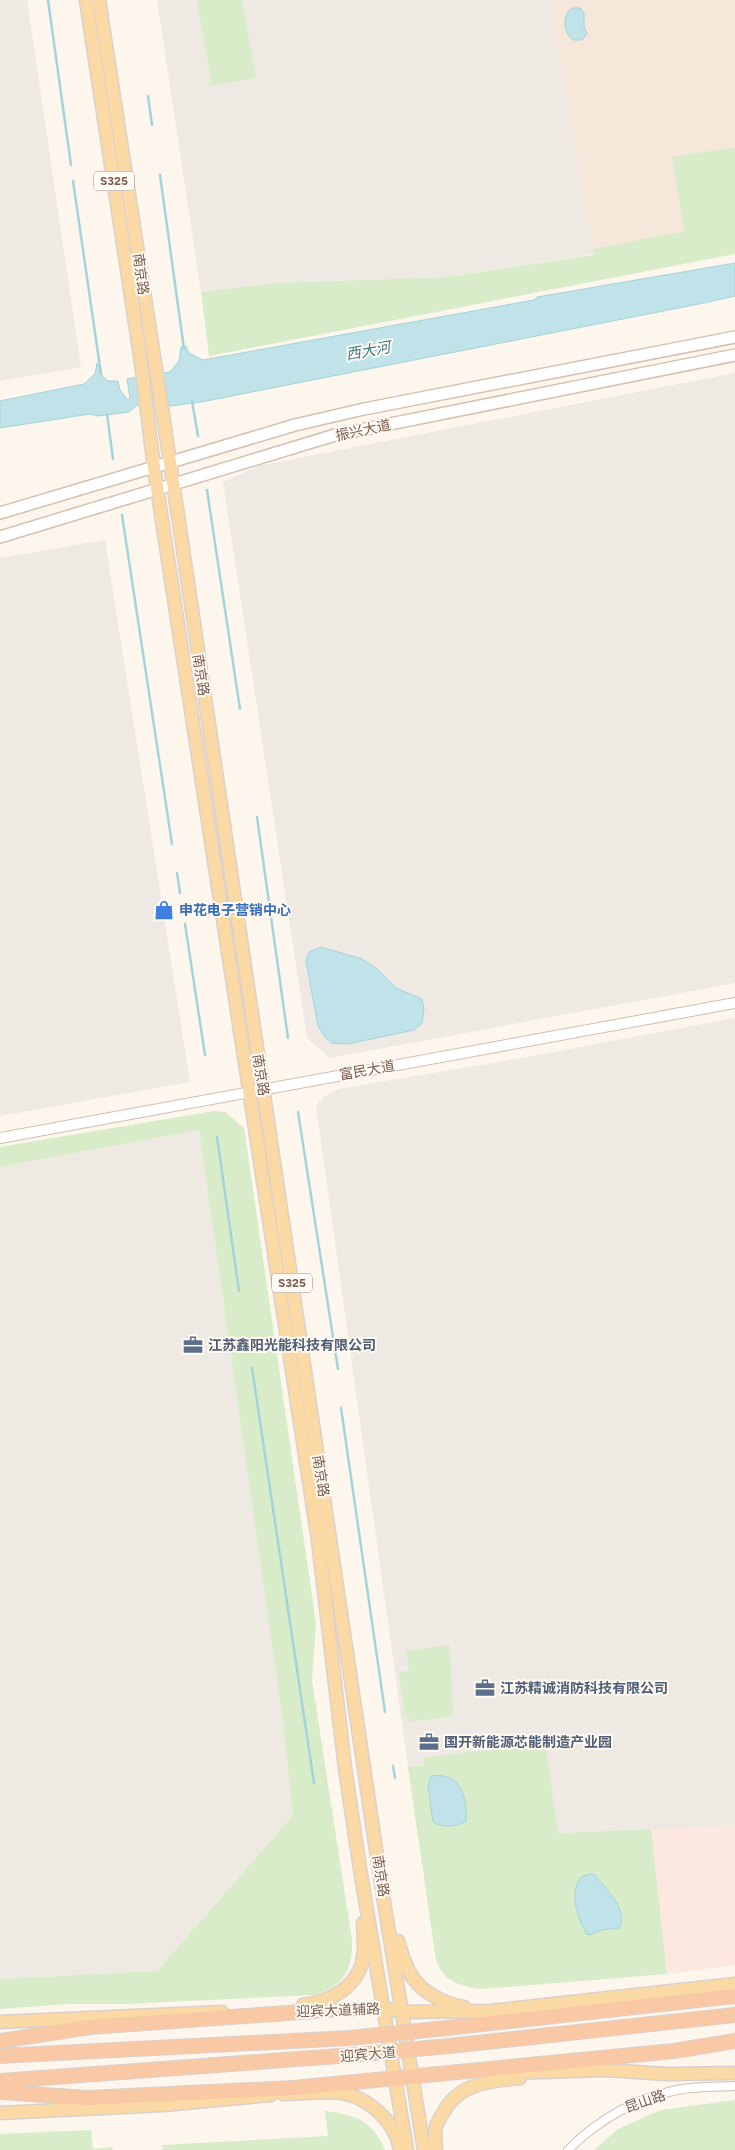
<svg xmlns="http://www.w3.org/2000/svg" width="735" height="2150" font-family="Figtree,'Noto Sans SC',sans-serif">
	<style>
		.residential { fill: #f5e8da }
		.commercial { fill: #fde8e0 }
		.industrial { fill: #efe9e4 }
		.green { fill: #d8ecc9 }
		.water { fill: #bfe3e8; stroke: #a5d3da }
		.lines { fill: none; stroke-linecap: round; stroke-linejoin: round }
		.stream { stroke: #a5d3da; stroke-width: 2.5 }
		.minor-casing { stroke: #d1beb0; stroke-width: 10 }
		.tertiary-casing { stroke: #d1beb0; stroke-width: 12 }
		.secondary-casing { stroke: #d6c0b0; stroke-width: 14 }
		.primary-casing { stroke: #dad1cd; stroke-width: 15 }
		.trunk-casing { stroke: #dad1cd; stroke-width: 16 }
		.minor { stroke: #fff; stroke-width: 8 }
		.tertiary { stroke: #fff; stroke-width: 10 }
		.secondary { stroke: #fff; stroke-width: 11 }
		.primary { stroke: #fbd9a5; stroke-width: 12 }
		.trunk { stroke: #f9c8a4; stroke-width: 14 }
		.trunk-bridge-casing { stroke: #dad1cd; stroke-width: 16; stroke-linecap: butt }
		.trunk-bridge { stroke: #f9c8a4; stroke-width: 14 }
		.labels { text-anchor: middle; stroke-width: 4; stroke-linejoin: round; paint-order: stroke }
		.shield { fill: #fffaf3; stroke: #a28b7f; stroke-width: 1 }
		.shield-label { font-size: 12px; font-weight: bold; fill: #7a5c4d }
		.street-label { font-size: 14px; fill: #7a5c4d; stroke: #fffaf3 }
		.shop-label { font-size: 14px; font-weight: bold; fill: #366cbe; stroke: #fffaf3; text-anchor: start }
		.service-label { font-size: 14px; font-weight: bold; fill: #4e5e75; stroke: #fffaf3; text-anchor: start }
		.water-label { font-size: 15px; font-style: italic; fill: #437c86; stroke: #fffaf3 }
	</style>
	<rect width="100%" height="100%" fill="#fdf6ec"/>
	<!-- residential -->
	<path class="residential" d="M 550,0 L 735,0 L 735,147 L 673,158 L 684,231 L 593,249 Z"/>
	<!-- commercial -->
	<path class="commercial" d="M 735,1826 L 735,1965 L 667,1974 L 651,1829 Z"/>
	<!-- industrial -->
	<path class="industrial" d="M 0,0 L 27,0 L 81,367 L 0,381 Z
		M 157,0 L 550,0 L 594,254 L 447,277 L 275,283 L 201,292 Z
		M 735,373 L 735,983 L 330,1058 L 307,1038 L 223,482 L 258,466 Z
		M 105,540 L 190,1082 L 0,1116 L 0,558 Z
		M 735,1018 L 735,1826 L 418,1838 L 316,1106 L 325,1096 L 338,1089 L 510,1060 Z
		M 199,1130 L 283,1722 L 293,1815 L 157,1971 L 0,1979 L 0,1167 Z"/>
	<!-- green -->
	<path class="green" d="M 197,0 L 242,0 L 256,78 L 212,86 Z
		M 735,147 L 735,254 L 209,356 L 201,292 L 275,283 L 447,277 L 593,255 L 593,249 L 684,231 L 672,157 Z
		M 214,1111 L 225,1112 L 244,1128 L 316,1623 L 312,1680 L 352,1940 C 353,1970 344,1986 314,1995 L 126,2004 L 67,2004 L 0,2009 L 0,1979 L 157,1971 L 293,1815 L 283,1722 L 199,1130 L 0,1167 L 0,1147 Z
		M 450,1645 L 453,1716 L 410,1722 L 409,1718 L 405,1716 L 399,1673 L 409,1670 L 406,1651 Z
		M 545,1742 L 558,1833 L 651,1829 L 667,1974 L 482,1989 C 461,1987 443,1981 436,1960 L 408,1767 L 424,1766 L 423,1758 Z
		M 735,2100 L 735,2150 L 594,2150 L 618,2129 L 661,2110 Z
		M 325,2111 C 355,2115 373,2120 385,2150 L 163,2150 L 162,2145 L 328,2136 Z
		M 91,2130 L 93,2149 L 112,2147 L 113,2150 L 0,2150 L 0,2134 Z"/>
	<!-- water -->
	<path class="water" d="M 572,8 L 580,8 L 584,13 L 584,26 L 587,34 L 582,40 L 573,40 C 563,33 562,15 572,8 Z
		M 735,263 L 735,296 L 704,303 L 201,402 L 170,406 L 168,400 L 137,405 L 129,412 L 98,416 L 90,414 L 0,428 L 0,401 L 84,384 L 95,374 L 97,363 L 102,375 L 107,381 L 118,381 L 120,390 L 128,400 L 130,398 L 127,379 L 170,372 L 179,361 L 181,347 L 186,346 L 189,353 L 203,360 L 534,300 L 537,297 Z
		M 321,947 L 362,959 L 377,969 L 396,988 L 422,999 L 424,1009 L 422,1023 L 414,1030 L 348,1044 L 332,1043 L 325,1037 L 318,1026 L 306,961 L 309,952 Z
		M 431,1776 C 461,1772 467,1796 466,1821 C 458,1827 441,1828 433,1822 L 428,1785 Z
		M 590,1874 L 595,1875 C 605,1888 630,1911 619,1928 L 601,1930 L 590,1935 L 587,1934 C 577,1918 569,1894 581,1877 Z"/>
	<g class="lines">
		<!-- stream -->
		<path class="stream" d="M 48,0 L 71,165
			M 148,96 L 152,125
			M 160,175 L 184,349
			M 73,181 L 101,374
			M 192,401 L 198,436
			M 107,414 L 113,459
			M 207,490 L 240,709
			M 122,515 L 172,844
			M 257,817 L 288,1038
			M 177,873 L 180,893
			M 185,924 L 205,1055
			M 298,1112 L 338,1369
			M 217,1137 L 239,1291
			M 252,1368 L 314,1783
			M 341,1408 L 385,1712
			M 393,1766 L 395,1778"/>
		<defs>
			<path id="minor" d="M 568,2150 C 599,2119 634,2099 677,2090 C 696,2086 716,2087 735,2086"/>
			<path id="tertiary" d="M 0,1138 L 735,1003"/>
			<path id="secondary" d="M 0,513 L 295,425 L 364,409 L 735,337
				M 0,537 L 335,435 L 735,355"/>
			<path id="primary" d="M 86,0 L 141,362 L 154,468 L 318,1540 L 345,1768 L 360,1869 L 407,2150
				M 99,0 L 163,415 L 381,1883 L 424,2150
				M 398,1941 C 402,1954 405,1967 413,1978 C 423,1993 447,2005 464,2007
				M 303,2005 C 330,2002 358,1987 363,1958 C 365,1947 364,1934 363,1923
				M 307,2011 L 383,2008 L 402,2012 L 491,2011 L 735,1984
				M 0,2022 L 222,2012
				M 510,2073 L 605,2070 L 667,2074 L 735,2073
				M 283,2094 C 300,2094 331,2090 346,2094 C 372,2100 396,2124 400,2150
				M 0,2113 L 164,2105 L 271,2095
				M 436,2150 C 436,2143 434,2134 436,2127 C 437,2122 441,2117 443,2113 C 458,2083 490,2081 520,2078"/>
			<path id="trunk" d="M 447,2028 L 735,1996
				M 0,2041 L 90,2027 L 316,2011
				M 449,2046 L 735,2015
				M 0,2056 L 350,2038
				M 0,2081 L 353,2055
				M 0,2092 L 87,2098 L 293,2088 L 674,2051 L 735,2041"/>
		</defs>
		<!-- minor casing -->
		<use href="#minor" class="minor-casing"/>
		<!-- tertiary casing -->
		<use href="#tertiary" class="tertiary-casing"/>
		<!-- secondary casing -->
		<use href="#secondary" class="secondary-casing"/>
		<!-- primary casing -->
		<use href="#primary" class="primary-casing"/>
		<!-- trunk casing -->
		<use href="#trunk" class="trunk-casing"/>
		<!-- minor -->
		<use href="#minor" class="minor"/>
		<!-- tertiary -->
		<use href="#tertiary" class="tertiary"/>
		<!-- secondary -->
		<use href="#secondary" class="secondary"/>
		<!-- primary -->
		<use href="#primary" class="primary"/>
		<!-- trunk -->
		<use href="#trunk" class="trunk"/>
		<defs>
			<path id="trunk-bridge" d="M 350,2038 L 447,2028
				M 353,2055 L 449,2046"/>
		</defs>
		<!-- trunk-bridge casing -->
		<use href="#trunk-bridge" class="trunk-bridge-casing"/>
		<!-- trunk-bridge -->
		<use href="#trunk-bridge" class="trunk-bridge"/>
	</g>
	<!-- icons -->
	<defs>
		<symbol id="shop-bare" viewBox="-9 -9 18 18"><path d="M-5-2.5h2.3a2.7 3.5 0 0 1 5.4 0H5L5.5 6h-11ZM-1.5-2.5h3a1.5 2.3 0 0 0-3 0Z" fill="#3f7fe0" stroke="#fffaf3" stroke-width="2.5" paint-order="stroke"/></symbol>
		<symbol id="office-bare" viewBox="-9 -9 18 18"><path d="M-6-3h4V-5.5h4V-3h4V5H-6ZM-1-4.5V-3h2v-1.5ZM-6 0V1H6V0Z" fill="#5c6f8a" stroke="#fffaf3" stroke-width="2.5" paint-order="stroke"/></symbol>
	</defs>
	<g fill-rule="evenodd">
		<use href="#shop-bare" x="150" y="896" width="28" height="28"/>
		<use href="#office-bare" x="179" y="1331" width="28" height="28"/>
		<use href="#office-bare" x="471" y="1674" width="28" height="28"/>
		<use href="#office-bare" x="415" y="1728" width="28" height="28"/>
	</g>
	<g class="labels">
		<!-- shield labels -->
		<g class="shield">
			<rect x="94" y="171.5" width="40" height="19" rx="4"/>
			<rect x="272" y="1273.5" width="40" height="19" rx="4"/>
		</g>
		<g class="shield-label">
			<text x="114" y="185">S325</text>
			<text x="292" y="1287">S325</text>
		</g>
		<!-- street labels -->
		<g class="street-label">
			<text transform="translate(141 274) rotate(82)" y="5">南京路</text>
			<text transform="translate(363 430) rotate(-12)" y="5">振兴大道</text>
			<text transform="translate(201 675) rotate(81)" y="5">南京路</text>
			<text transform="translate(367 1070) rotate(-10)" y="5">富民大道</text>
			<text transform="translate(261 1075) rotate(81)" y="5">南京路</text>
			<text transform="translate(321 1476) rotate(81)" y="5">南京路</text>
			<text transform="translate(381 1876) rotate(81)" y="5">南京路</text>
			<text transform="translate(338 2010) rotate(-2)" y="5">迎宾大道辅路</text>
			<text transform="translate(368 2054) rotate(-5)" y="5">迎宾大道</text>
			<text transform="translate(645 2101) rotate(-19)" y="5">昆山路</text>
		</g>
		<!-- shop labels -->
		<g class="shop-label">
			<text x="179" y="915">申花电子营销中心</text>
		</g>
		<!-- service labels -->
		<g class="service-label">
			<text x="208" y="1350">江苏鑫阳光能科技有限公司</text>
			<text x="500" y="1693">江苏精诚消防科技有限公司</text>
			<text x="444" y="1747">国开新能源芯能制造产业园</text>
		</g>
		<!-- water labels -->
		<g class="water-label">
			<text transform="translate(368 351) rotate(-10)" y="5">西大河</text>
		</g>
	</g>
</svg>
